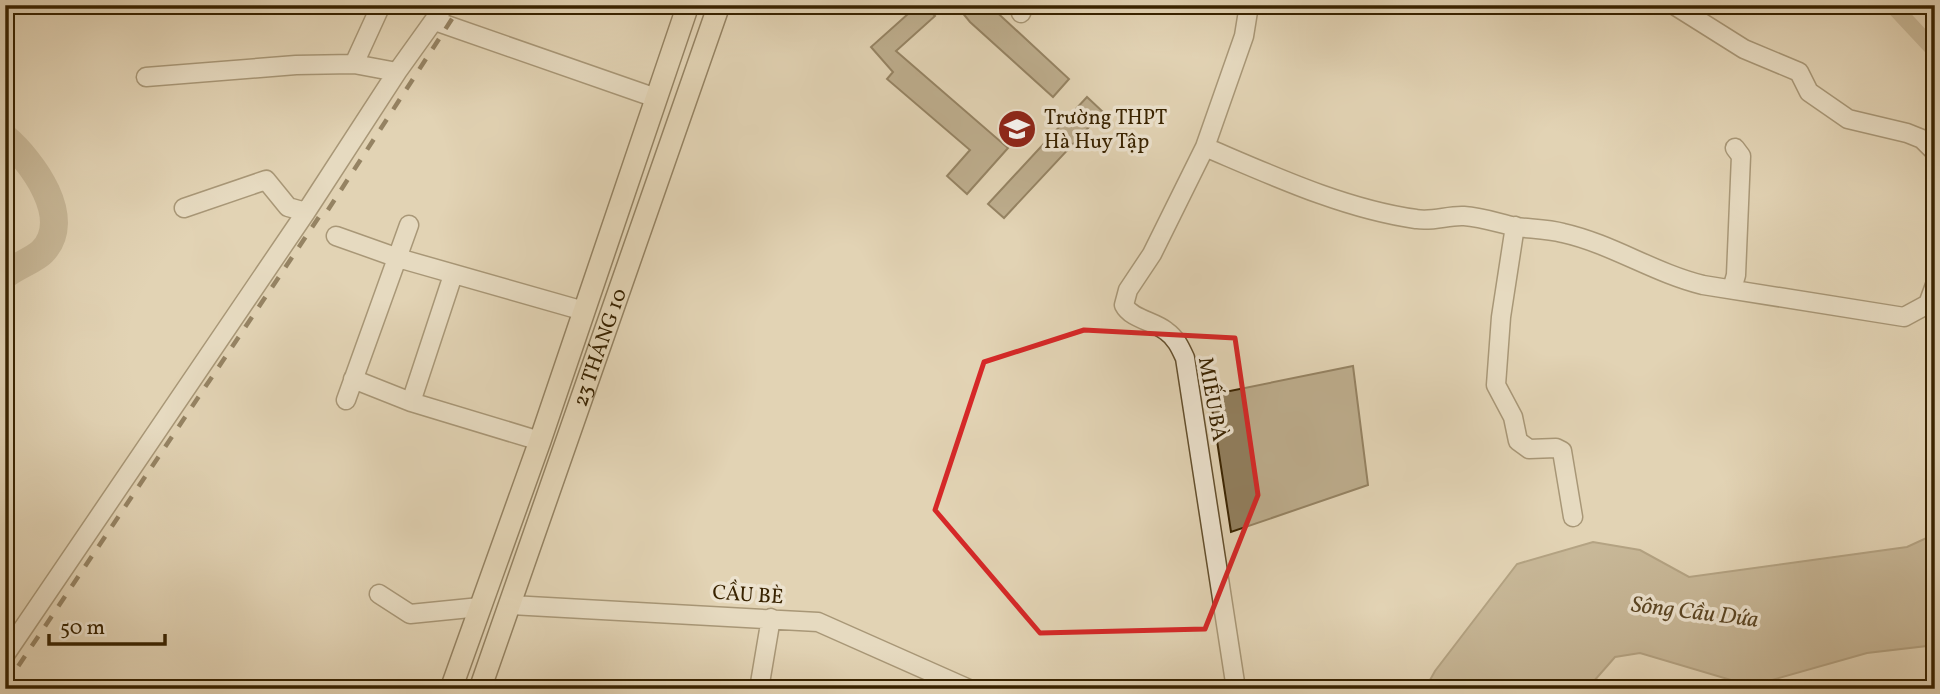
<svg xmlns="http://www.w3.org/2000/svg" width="1940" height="694" font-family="Vollkorn,serif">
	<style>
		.water { fill: #a99777; stroke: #7c6947; stroke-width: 2 }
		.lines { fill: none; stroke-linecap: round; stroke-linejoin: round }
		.canal { stroke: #a99777; stroke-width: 16 }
		.river { stroke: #a99777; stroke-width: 28 }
		.building { fill: #917f5e; stroke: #392300; stroke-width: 2 }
		.minor-casing { stroke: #634f2d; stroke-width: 21 }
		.major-casing { stroke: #392300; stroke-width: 24 }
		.minor { stroke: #ece2ce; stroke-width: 18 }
		.major { stroke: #e2d3b4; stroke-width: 21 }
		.rail { stroke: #392300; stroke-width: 4.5; stroke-dasharray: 12 12; stroke-linecap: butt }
		.marked { fill: none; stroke: #d62828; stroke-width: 5; stroke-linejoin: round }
		.labels { text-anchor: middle; stroke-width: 7; stroke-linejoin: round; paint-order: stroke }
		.poi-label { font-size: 21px; fill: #392300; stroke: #ece2ce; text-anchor: start }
		.street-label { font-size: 21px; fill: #392300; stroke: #ece2ce }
		.water-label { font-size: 23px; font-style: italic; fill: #5b4624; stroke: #ece2ce }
	</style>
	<rect width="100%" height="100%" fill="#e2d3b4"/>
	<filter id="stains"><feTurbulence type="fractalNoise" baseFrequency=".00286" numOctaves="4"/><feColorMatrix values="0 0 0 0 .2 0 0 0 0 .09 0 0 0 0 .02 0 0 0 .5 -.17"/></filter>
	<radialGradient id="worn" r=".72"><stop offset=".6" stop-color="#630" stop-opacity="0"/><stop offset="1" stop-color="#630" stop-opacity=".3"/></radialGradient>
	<!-- water -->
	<path class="water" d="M 1935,534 L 1935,645 L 1867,653 L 1751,686 L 1640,653 L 1615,657 L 1587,689 L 1425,689 L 1435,671 L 1517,564 L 1593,542 L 1640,550 L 1689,577 L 1907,547 Z"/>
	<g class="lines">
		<!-- canal -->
		<path class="canal" d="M 1892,5 L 1935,51"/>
		<!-- river -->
		<path class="river" d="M 5,138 C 32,161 75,219 42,252 C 34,260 16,266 5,275"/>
	</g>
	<!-- building -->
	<path class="building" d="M 918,5 L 925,5 L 935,16 L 896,51 L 1008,148 L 967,194 L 947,176 L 970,150 L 887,79 L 893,72 L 871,47 Z
		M 956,5 L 989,5 L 1069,79 L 1053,97 L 970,22 Z
		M 1087,97 L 1103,112 L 1004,218 L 988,204 Z
		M 1353,366 L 1368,485 L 1231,532 L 1210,395 Z"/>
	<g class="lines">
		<defs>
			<path id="minor" d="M 1674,5 L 1744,49 L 1799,72 L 1809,92 L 1848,119 L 1907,133 L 1922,139 L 1935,152
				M 1021,13 L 1024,5
				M 435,21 L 656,98
				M 354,64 L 381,5
				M 146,77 L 296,65 L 354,64 L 397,72
				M 1205,147 C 1271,175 1344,209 1416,219 C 1433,222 1448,215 1464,216 C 1482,217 1498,223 1516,227 C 1532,229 1548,229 1563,233 C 1612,244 1654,273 1703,285 L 1904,317 L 1928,304 L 1935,285
				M 184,208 L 266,180 L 288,207 L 306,212
				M 1515,226 L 1501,317 L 1496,385 L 1513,417 L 1518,441 L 1529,449 L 1556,448 L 1562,451 L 1573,517
				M 336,236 L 398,258 L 584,311
				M 1732,289 L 1736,275 L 1741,156 L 1735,148
				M 353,379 L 411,402 L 540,441
				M 346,400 L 409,225
				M 411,402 L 453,275
				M 379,594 L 410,614 L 480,607
				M 511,605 L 818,622 L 969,689
				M 5,655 L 306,212 L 397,72 L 445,5
				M 759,689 L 771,618
				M 1236,689 L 1185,358 C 1180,347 1176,338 1166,331 C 1154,321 1131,319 1124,305 L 1128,290 L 1152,254 L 1205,147 L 1244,36 L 1249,5"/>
			<g id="major">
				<path d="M 451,689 L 540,441 L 688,5"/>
				<path id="s1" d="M 480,689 L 719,5"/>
			</g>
		</defs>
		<!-- minor casing -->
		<use href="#minor" class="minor-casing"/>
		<!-- major casing -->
		<use href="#major" class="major-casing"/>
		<!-- minor -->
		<use href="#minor" class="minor"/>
		<!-- major -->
		<use href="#major" class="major"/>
		<!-- rail -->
		<path class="rail" d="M 5,686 L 319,217 L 326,213 L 461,5"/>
	</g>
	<!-- marked area -->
	<path d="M0 0H1940V694H0ZM 1084,330 L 1235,338 L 1258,495 L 1205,629 L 1040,633 L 935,510 L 984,362 Z" fill="#e2d3b4" fill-opacity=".55" fill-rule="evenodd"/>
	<path class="marked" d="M 1084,330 L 1235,338 L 1258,495 L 1205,629 L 1040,633 L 935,510 L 984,362 Z"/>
	<!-- icons -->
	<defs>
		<symbol id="school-disc" viewBox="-11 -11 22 22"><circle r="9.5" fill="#8f2418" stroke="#ece2ce"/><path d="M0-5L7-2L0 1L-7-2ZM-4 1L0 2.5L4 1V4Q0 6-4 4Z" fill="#fff"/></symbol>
	</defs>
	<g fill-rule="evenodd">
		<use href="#school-disc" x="995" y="107" width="44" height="44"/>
	</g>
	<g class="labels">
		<!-- poi labels -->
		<g class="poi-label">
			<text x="1044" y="124">Trường THPT<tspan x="1044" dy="24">Hà Huy Tập</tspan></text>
		</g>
		<!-- street labels -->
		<g class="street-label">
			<text dy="7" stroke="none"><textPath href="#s1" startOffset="362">23 THÁNG 10</textPath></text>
			<text transform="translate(1213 399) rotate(80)" y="7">MIẾU BÀ</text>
			<text transform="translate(748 594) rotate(4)" y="7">CẦU BÈ</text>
		</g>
		<!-- water labels -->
		<g class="water-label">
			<text transform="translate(1695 611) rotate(7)" y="8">Sông Cầu Dứa</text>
		</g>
	</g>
	<!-- margin -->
	<rect width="1940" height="694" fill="none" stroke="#e2d3b4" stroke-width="28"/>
	<rect x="7" y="7" width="1926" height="680" fill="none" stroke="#392300" stroke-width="3.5"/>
	<rect x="14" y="14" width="1912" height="666" fill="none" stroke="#392300" stroke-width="2"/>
	<!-- scale -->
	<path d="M49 634v10h116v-10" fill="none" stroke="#392300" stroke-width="3.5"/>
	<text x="60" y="634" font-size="21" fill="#392300" stroke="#ece2ce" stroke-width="5" paint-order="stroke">50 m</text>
	<rect width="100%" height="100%" filter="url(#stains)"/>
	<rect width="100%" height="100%" fill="url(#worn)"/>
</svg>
